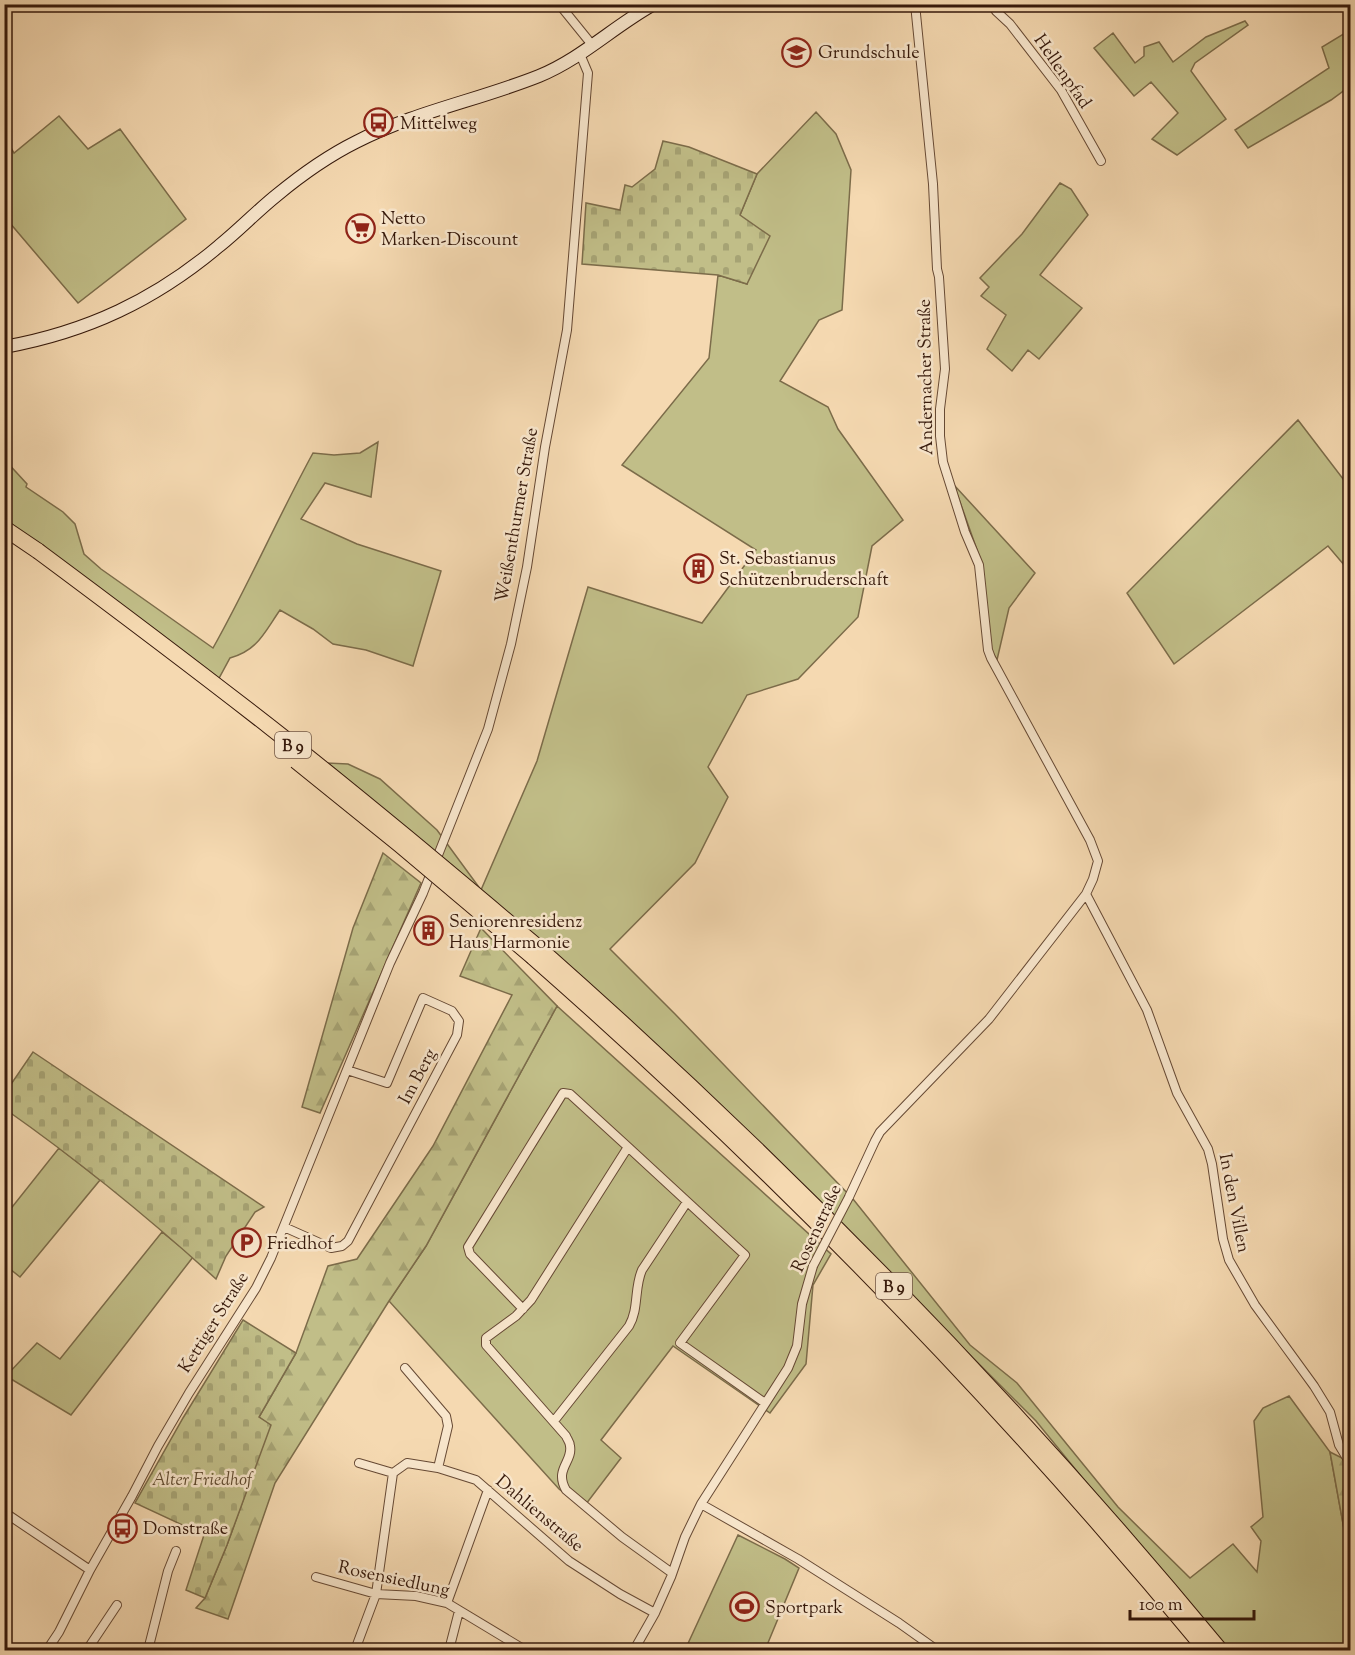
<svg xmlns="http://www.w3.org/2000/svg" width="1355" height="1655" font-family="'Sorts Mill Goudy',serif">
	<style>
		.grass { fill: #c1be88; stroke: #7c6c4a; stroke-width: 1.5 }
		.forest { fill: url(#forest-firs); stroke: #7c6c4a; stroke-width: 1.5 }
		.cemetery { fill: url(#cemetery-stones); stroke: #7c6c4a; stroke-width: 1.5 }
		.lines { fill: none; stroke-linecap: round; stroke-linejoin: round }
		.street-casing { stroke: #664934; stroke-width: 10 }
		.secondary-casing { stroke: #36190b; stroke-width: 14 }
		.highway-casing { stroke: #36190b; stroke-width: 17 }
		.street { stroke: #f8e6cc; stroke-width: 8 }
		.secondary { stroke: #f8e6cc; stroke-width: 12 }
		.highway { stroke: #f5d9b1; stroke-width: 15 }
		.street-bridge-casing { stroke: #664934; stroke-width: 10; stroke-linecap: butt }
		.highway-bridge-casing { stroke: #36190b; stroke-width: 17; stroke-linecap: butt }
		.street-bridge { stroke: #f8e6cc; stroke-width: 8 }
		.highway-bridge { stroke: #f5d9b1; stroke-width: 15 }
		.labels { text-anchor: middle; stroke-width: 5; stroke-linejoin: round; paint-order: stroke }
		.shield { fill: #f8e6cc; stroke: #705645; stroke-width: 1.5 }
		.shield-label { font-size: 16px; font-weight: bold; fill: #36190b }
		.poi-label { font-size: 18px; fill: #36190b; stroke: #f8e6cc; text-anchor: start }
		.street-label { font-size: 18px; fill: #36190b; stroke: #f8e6cc }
		.park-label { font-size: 18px; font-style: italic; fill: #604b30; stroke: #f8e6cc }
	</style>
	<defs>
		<pattern id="forest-firs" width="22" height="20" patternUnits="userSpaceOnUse" patternTransform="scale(1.5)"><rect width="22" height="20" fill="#c1be88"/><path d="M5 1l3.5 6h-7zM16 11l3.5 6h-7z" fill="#a6a374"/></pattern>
		<pattern id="cemetery-stones" width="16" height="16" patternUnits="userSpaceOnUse" patternTransform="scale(1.5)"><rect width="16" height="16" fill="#c1be88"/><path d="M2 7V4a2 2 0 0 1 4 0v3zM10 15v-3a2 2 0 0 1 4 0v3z" fill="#a6a374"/></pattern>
	</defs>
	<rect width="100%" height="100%" fill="#f5d9b1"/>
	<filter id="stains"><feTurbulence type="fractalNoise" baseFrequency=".00333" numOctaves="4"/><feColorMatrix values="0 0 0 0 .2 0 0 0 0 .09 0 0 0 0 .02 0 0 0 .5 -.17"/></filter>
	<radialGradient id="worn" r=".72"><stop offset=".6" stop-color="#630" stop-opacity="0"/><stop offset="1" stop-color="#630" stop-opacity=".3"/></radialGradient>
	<!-- grass -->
	<path class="grass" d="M 1245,21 L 1248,25 L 1195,63 L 1191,71 L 1226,119 L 1177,155 L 1152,139 L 1178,113 L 1151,82 L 1134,96 L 1094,48 L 1113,33 L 1135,63 L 1144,56 L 1144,47 L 1159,42 L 1173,62 L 1206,37 Z
		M 1350,30 L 1350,86 L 1331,100 L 1248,148 L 1235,130 L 1329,68 L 1322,47 Z
		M 816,112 L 836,134 L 851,170 L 842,310 L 819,320 L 780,381 L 828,407 L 838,429 L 903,520 L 872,546 L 858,617 L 798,679 L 747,695 L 708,767 L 728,797 L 695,863 L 610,949 L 675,1014 L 853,1199 L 970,1345 L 1017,1383 L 1118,1507 L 1190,1578 L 1233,1544 L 1257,1572 L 1261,1541 L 1251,1527 L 1263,1517 L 1254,1421 L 1263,1408 L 1289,1396 L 1330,1452 L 1350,1562 L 1350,1650 L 1223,1650 L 1036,1421 L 760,1145 L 481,891 L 328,763 L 348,764 L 380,779 L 437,830 L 481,890 L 537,761 L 588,587 L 702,623 L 756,550 L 622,465 L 709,358 L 718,275 L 747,284 L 740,215 L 757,174 Z
		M 59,116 L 88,149 L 120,129 L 186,219 L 78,303 L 9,222 L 5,221 L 5,137 L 14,153 Z
		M 1060,183 L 1071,189 L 1088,215 L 1040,275 L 1082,308 L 1039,359 L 1028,350 L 1012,371 L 987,349 L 1006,315 L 981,296 L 989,287 L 980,278 L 1022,234 Z
		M 1298,420 L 1350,488 L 1350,572 L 1328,546 L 1174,664 L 1127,593 Z
		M 378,442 L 371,497 L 325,483 L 301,519 L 357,544 L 441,571 L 413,666 L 366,650 L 333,644 L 313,629 L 280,610 C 264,633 258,650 230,658 L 218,680 L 42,546 L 5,520 L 4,459 L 27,484 L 26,487 L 63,512 L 75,524 L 84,554 L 101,569 L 213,648 C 249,584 278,517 313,453 L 334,455 L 360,453 Z
		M 954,485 L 1035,573 L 1009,608 L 997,660 L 990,648 L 982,564 Z
		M 557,1006 L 831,1254 L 813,1285 L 806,1364 L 770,1413 L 673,1346 L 601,1440 L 621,1458 L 583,1508 L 559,1489 L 389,1301 L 426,1246 Z
		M 59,1148 L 100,1180 L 20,1277 L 5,1265 L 5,1216 Z
		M 162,1232 L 193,1257 L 71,1415 L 6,1376 L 37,1343 L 60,1359 Z
		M 738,1535 L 785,1559 L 799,1568 L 765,1650 L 685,1650 Z"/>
	<!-- forest -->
	<path class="forest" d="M 383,853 L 421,883 L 320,1113 L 302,1107 L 353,928 Z
		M 481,928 L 557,1006 L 426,1246 L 389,1301 L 275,1483 L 228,1619 L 196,1608 L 205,1598 L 227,1545 L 270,1425 L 259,1417 L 296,1353 L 328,1266 L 357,1259 L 433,1146 L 512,995 L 460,976 Z
		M 1330,1452 L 1350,1462 L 1350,1562 Z"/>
	<!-- cemetery -->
	<path class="cemetery" d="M 663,141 L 689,147 L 757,174 L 740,215 L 770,236 L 747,284 L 718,275 L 582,264 L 586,203 L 620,210 L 625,185 L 632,187 L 655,169 Z
		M 33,1052 L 264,1207 L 255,1212 L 226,1256 L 216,1279 C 149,1218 79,1161 5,1109 L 5,1093 Z
		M 243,1320 L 296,1353 L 259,1417 L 271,1425 L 227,1545 L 205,1598 L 186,1590 L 204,1535 L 135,1503 L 183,1418 Z"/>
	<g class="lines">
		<defs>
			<path id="street" d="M 559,4 L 593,46
				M 991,4 L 996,11 L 1010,24 L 1061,90 L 1101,161
				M 1086,894 L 1147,1010 L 1177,1093 L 1208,1149 L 1212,1164 L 1223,1239 L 1229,1260 L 1255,1305 L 1314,1386 L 1330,1412 L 1339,1445 L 1348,1460 L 1350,1476
				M 849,1197 L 875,1141 L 880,1132 L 989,1019 L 1086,894 L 1093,879 L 1098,861 L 1090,840 L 991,658 L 988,650 L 979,565 L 965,532 L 943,462 L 940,436 L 940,409 L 945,369 L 939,277 L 937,269 L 933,184 L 915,4
				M 284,1227 L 331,1248 L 342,1246 L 348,1241 L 457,1035 L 459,1021 L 452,1011 L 423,998 L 387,1083 L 347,1070
				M 523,1309 L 470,1254 L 468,1247 L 563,1093 L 570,1094 L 628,1147
				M 405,1368 L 446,1416 L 448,1426 L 438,1468 L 476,1480 L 569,1561 L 620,1594 L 655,1613
				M 554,1421 L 629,1326 C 639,1309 634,1288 642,1270 L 687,1202
				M 359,1463 L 393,1473
				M 701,1504 L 798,1559 L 899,1623 L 937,1650
				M 4,1512 L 90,1570
				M 672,1573 L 622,1537 L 566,1490 C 554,1469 573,1462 570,1446 C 570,1442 567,1439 566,1436 L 486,1345 L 486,1338 L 516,1316 L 531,1300 L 628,1147 L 745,1255 L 680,1343 L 765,1403
				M 316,1577 L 376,1594 L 416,1596 L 447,1603 L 525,1650
				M 447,1603 L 488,1490
				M 47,1650 L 59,1632 L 90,1570 L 132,1496 L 158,1446 L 189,1393 L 256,1288 L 271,1258 L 390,963 L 423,893 L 488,729 L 511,644 L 527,567 L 545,447 L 567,330 L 588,73 L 580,54
				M 87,1650 L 117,1605
				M 148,1650 L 168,1571 L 176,1551
				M 355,1650 L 376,1594 L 393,1473 L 407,1463 L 438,1468
				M 449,1650 L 459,1611
				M 634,1650 L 655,1613 L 671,1577 L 685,1537 L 701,1504 L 788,1368 L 797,1346 L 802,1304 L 813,1266"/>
			<path id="secondary" d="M 4,347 C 87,332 155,300 219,246 C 239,230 257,211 277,195 C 300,176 328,156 356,142 C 414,112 479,100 539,76 C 581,59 614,26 654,4"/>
			<path id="highway" d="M 4,528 L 38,551
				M 540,949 C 784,1165 1013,1399 1220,1650
				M 533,957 C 775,1170 1001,1402 1206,1650"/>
		</defs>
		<!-- street casing -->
		<use href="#street" class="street-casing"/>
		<!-- secondary casing -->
		<use href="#secondary" class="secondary-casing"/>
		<!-- highway casing -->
		<use href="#highway" class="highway-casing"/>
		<!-- street -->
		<use href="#street" class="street"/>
		<!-- secondary -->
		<use href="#secondary" class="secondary"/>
		<!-- highway -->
		<use href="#highway" class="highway"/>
		<defs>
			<path id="street-bridge" d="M 813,1266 L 849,1197"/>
			<path id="highway-bridge" d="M 38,551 C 116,609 193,667 270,727 C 362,799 451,874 540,949
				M 296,761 L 400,845 L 533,957"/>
		</defs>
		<!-- street-bridge casing -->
		<use href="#street-bridge" class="street-bridge-casing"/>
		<!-- highway-bridge casing -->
		<use href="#highway-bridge" class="highway-bridge-casing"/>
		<!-- street-bridge -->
		<use href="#street-bridge" class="street-bridge"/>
		<!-- highway-bridge -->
		<use href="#highway-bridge" class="highway-bridge"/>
	</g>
	<!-- icons -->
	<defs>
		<symbol id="school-ring" viewBox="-11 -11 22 22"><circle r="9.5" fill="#f8e6cc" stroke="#8f2418" stroke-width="1.5"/><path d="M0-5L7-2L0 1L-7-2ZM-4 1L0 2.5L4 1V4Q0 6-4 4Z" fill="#8f2418"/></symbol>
		<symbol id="bus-ring" viewBox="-11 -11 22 22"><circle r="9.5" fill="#f8e6cc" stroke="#8f2418" stroke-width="1.5"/><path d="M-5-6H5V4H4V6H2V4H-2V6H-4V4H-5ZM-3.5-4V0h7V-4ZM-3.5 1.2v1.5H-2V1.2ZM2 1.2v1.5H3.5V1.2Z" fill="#8f2418"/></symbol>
		<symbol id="supermarket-ring" viewBox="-11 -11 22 22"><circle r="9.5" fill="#f8e6cc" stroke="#8f2418" stroke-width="1.5"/><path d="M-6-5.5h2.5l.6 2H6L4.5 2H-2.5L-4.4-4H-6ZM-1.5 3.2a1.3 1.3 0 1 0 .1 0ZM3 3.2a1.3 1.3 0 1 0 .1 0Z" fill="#8f2418"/></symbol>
		<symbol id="building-ring" viewBox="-11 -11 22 22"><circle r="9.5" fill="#f8e6cc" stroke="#8f2418" stroke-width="1.5"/><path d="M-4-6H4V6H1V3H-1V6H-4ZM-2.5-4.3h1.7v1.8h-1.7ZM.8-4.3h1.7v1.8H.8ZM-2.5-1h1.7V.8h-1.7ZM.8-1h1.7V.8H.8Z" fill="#8f2418"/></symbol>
		<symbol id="parking-ring" viewBox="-11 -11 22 22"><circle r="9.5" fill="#f8e6cc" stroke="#8f2418" stroke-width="1.5"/><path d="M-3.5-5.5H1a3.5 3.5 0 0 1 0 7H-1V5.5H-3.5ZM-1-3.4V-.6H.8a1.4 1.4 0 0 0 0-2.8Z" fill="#8f2418"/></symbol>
		<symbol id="stadium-ring" viewBox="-11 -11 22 22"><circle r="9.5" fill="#f8e6cc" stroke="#8f2418" stroke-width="1.5"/><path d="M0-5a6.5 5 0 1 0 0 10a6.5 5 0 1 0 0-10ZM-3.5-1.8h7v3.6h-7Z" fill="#8f2418"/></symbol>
	</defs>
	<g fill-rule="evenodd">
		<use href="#school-ring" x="780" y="36" width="33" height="33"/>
		<use href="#bus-ring" x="362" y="106" width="33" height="33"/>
		<use href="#supermarket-ring" x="344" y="212" width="33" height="33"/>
		<use href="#building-ring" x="682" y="552" width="33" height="33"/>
		<use href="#building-ring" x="412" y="914" width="33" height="33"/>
		<use href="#parking-ring" x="230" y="1226" width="33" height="33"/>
		<use href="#bus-ring" x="106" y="1512" width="33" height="33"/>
		<use href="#stadium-ring" x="728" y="1590" width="33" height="33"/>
	</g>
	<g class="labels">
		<!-- shield labels -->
		<g class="shield">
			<rect x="275" y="732" width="36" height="26" rx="4.5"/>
			<rect x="876" y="1273" width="36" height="26" rx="4.5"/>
		</g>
		<g class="shield-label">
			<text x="293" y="751">B 9</text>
			<text x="894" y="1292">B 9</text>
		</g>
		<!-- poi labels -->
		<g class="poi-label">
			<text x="818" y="58">Grundschule</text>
			<text x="400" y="129">Mittelweg</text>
			<text x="381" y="224">Netto<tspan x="381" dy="21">Marken-Discount</tspan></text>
			<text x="719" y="564">St. Sebastianus<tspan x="719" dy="21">Schützenbruderschaft</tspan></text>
			<text x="449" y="927">Seniorenresidenz<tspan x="449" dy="21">Haus Harmonie</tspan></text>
			<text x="267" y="1249">Friedhof</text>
			<text x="143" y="1534">Domstraße</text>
			<text x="765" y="1613">Sportpark</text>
		</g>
		<!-- street labels -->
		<g class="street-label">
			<text transform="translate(1063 71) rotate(55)" y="6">Hellenpfad</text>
			<text transform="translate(925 377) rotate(-91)" y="6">Andernacher Straße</text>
			<text transform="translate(516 515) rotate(-80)" y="6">Weißenthurmer Straße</text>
			<text transform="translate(417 1076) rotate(-62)" y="6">Im Berg</text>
			<text transform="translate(1235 1203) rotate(79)" y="6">In den Villen</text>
			<text transform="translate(816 1228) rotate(-65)" y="6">Rosenstraße</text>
			<text transform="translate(213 1322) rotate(-58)" y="6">Kettiger Straße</text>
			<text transform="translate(540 1513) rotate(40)" y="6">Dahlienstraße</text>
			<text transform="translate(394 1578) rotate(12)" y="6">Rosensiedlung</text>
		</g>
		<!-- park labels -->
		<g class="park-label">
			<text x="202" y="1485">Alter Friedhof</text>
		</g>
	</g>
	<!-- margin -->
	<rect width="1355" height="1655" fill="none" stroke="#f5d9b1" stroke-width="24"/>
	<rect x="6" y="6" width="1343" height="1643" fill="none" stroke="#36190b" stroke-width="3"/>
	<rect x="12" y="12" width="1331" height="1631" fill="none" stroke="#36190b" stroke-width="1.5"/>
	<!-- scale -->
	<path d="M1130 1610v9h124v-9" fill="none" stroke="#36190b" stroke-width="3"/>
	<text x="1139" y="1610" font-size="18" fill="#36190b" stroke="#f8e6cc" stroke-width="4.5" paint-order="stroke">100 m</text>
	<rect width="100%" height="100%" filter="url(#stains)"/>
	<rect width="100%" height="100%" fill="url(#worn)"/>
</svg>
